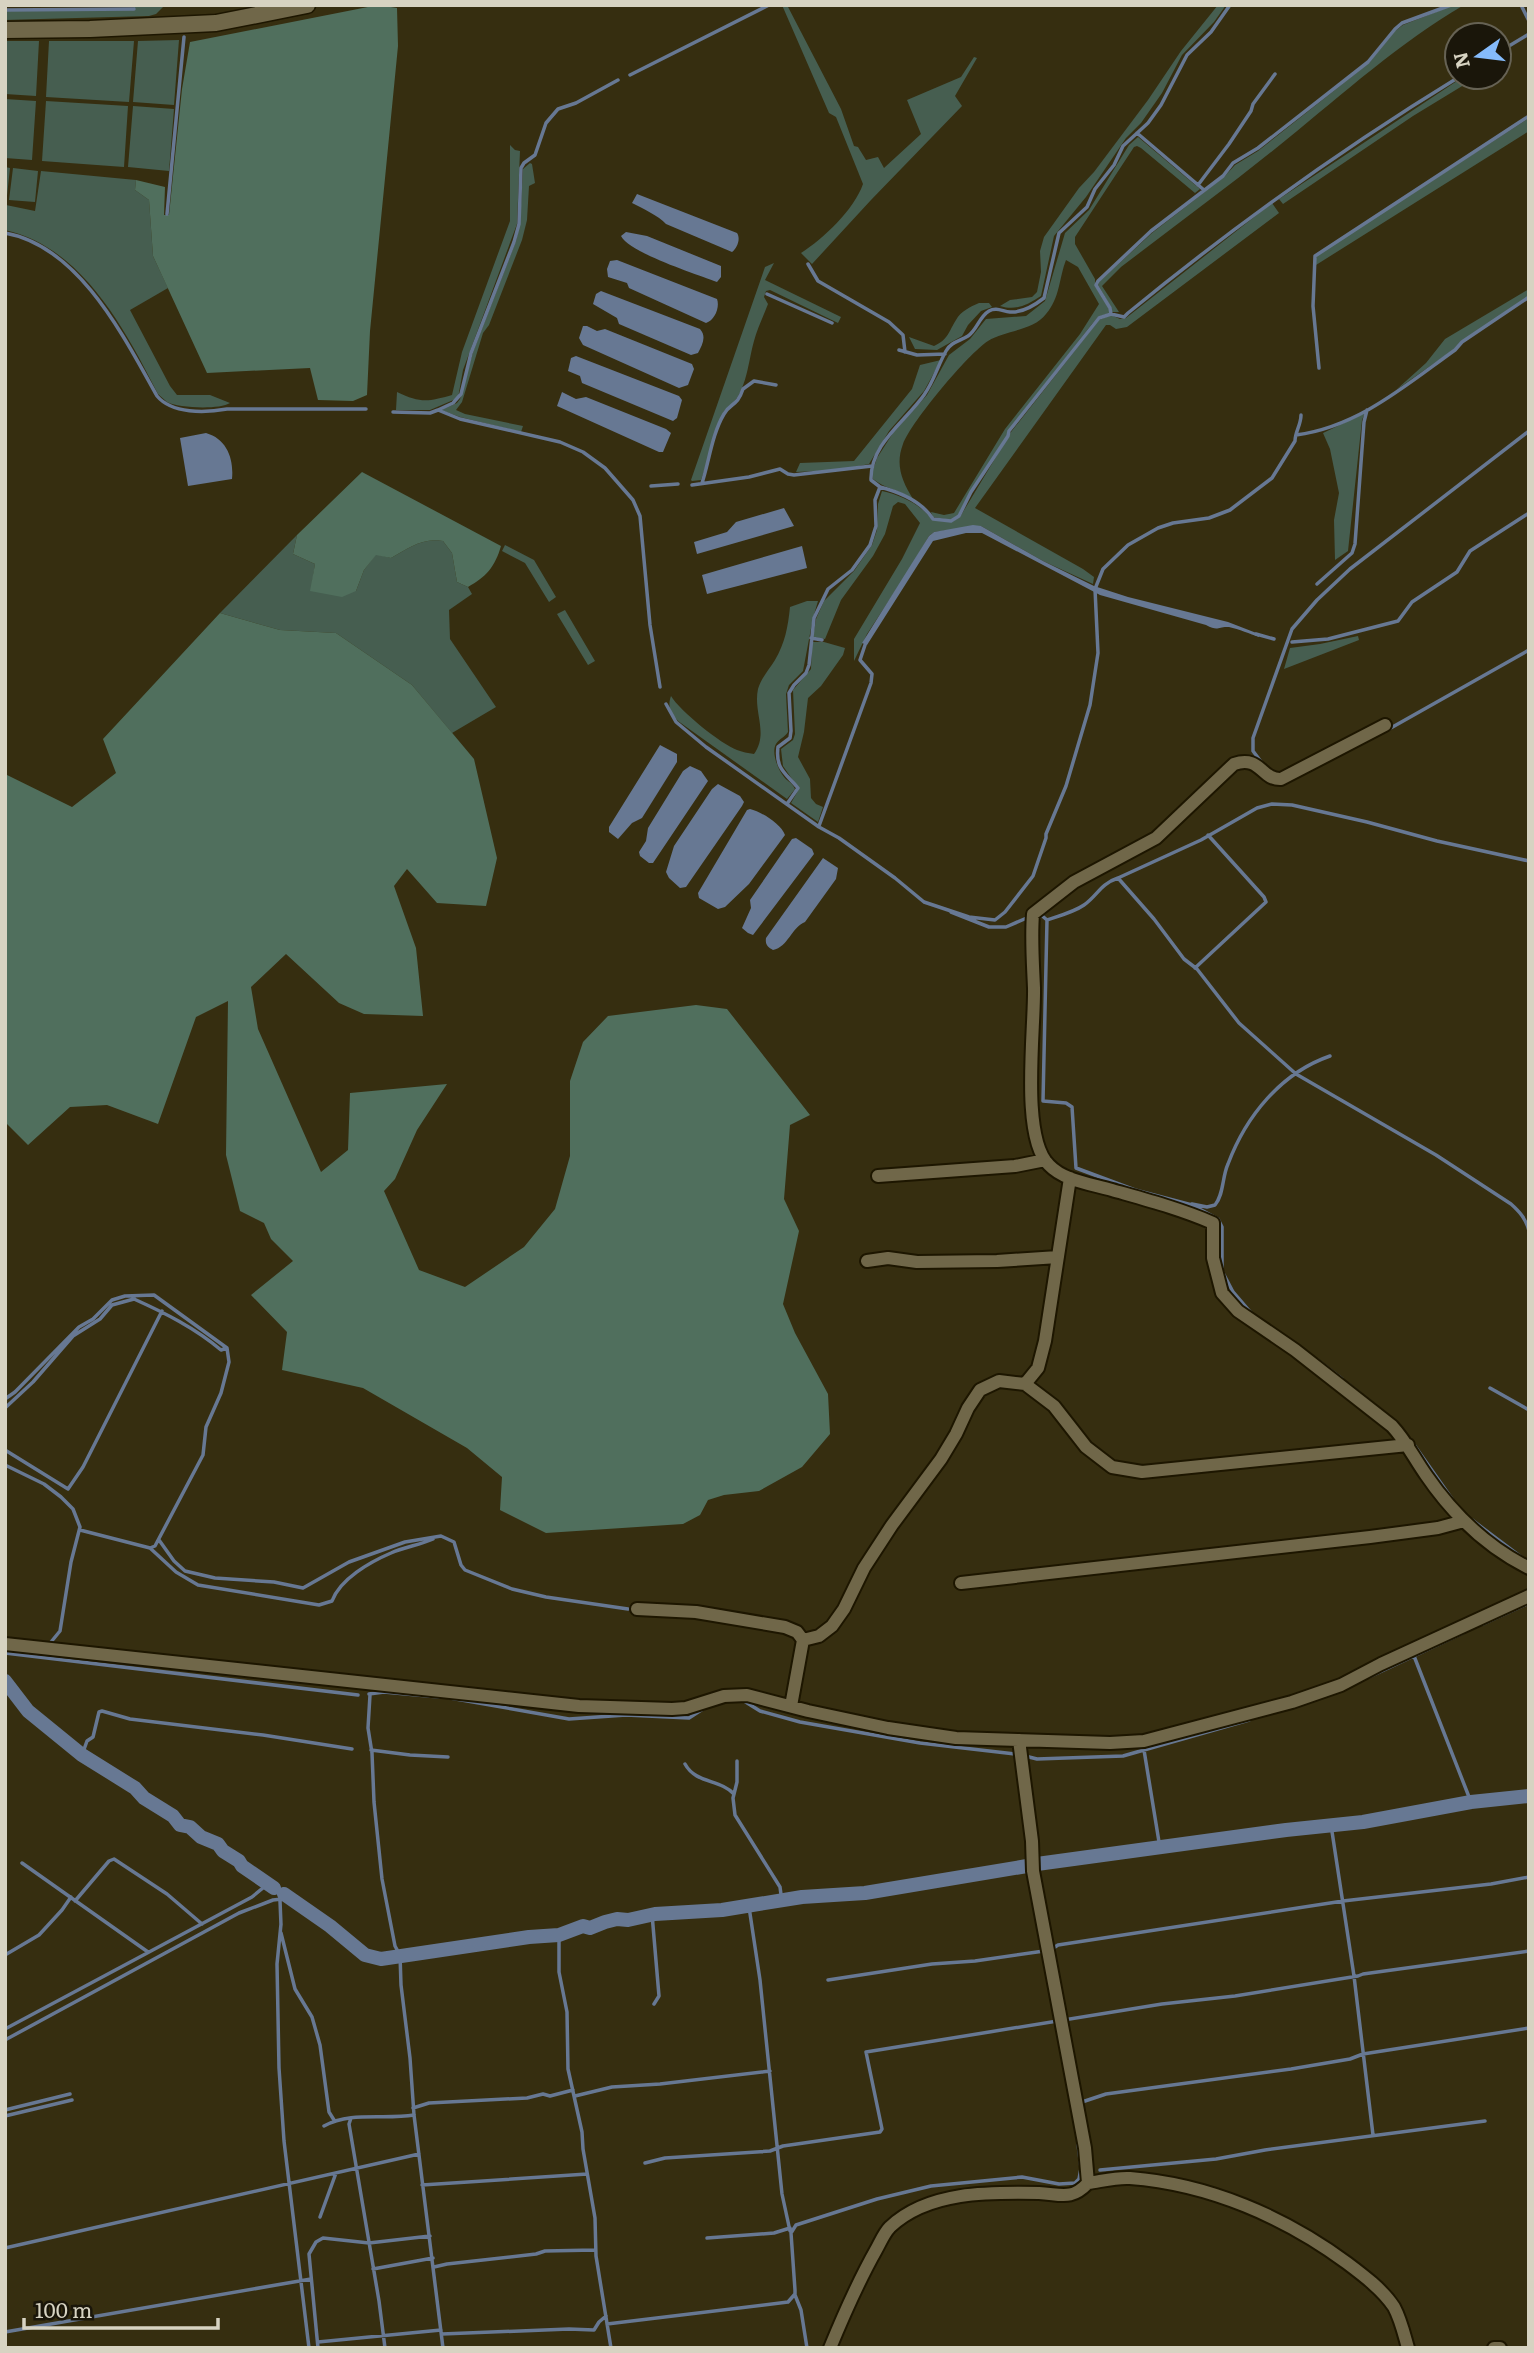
<svg xmlns="http://www.w3.org/2000/svg" width="1534" height="2353" font-family="Literata,serif">
	<style>
		.green { fill: #465e50 }
		.forest { fill: #506f5d }
		.water { fill: #677893 }
		.lines { fill: none; stroke-linecap: round; stroke-linejoin: round }
		.stream { stroke: #677893; stroke-width: 3.5 }
		.canal { stroke: #677893; stroke-width: 14 }
		.minor-casing { stroke: #1d1600; stroke-width: 16 }
		.tertiary-casing { stroke: #1d1600; stroke-width: 19 }
		.minor { stroke: #706749; stroke-width: 12 }
		.tertiary { stroke: #706749; stroke-width: 16 }
	</style>
	<rect width="100%" height="100%" fill="#362e10"/>
	<!-- green -->
	<path class="green" d="M 165,5 L 156,14 L 149,16 L 5,20 L 5,11 L 134,10 L 134,7 Z
		M 782,5 L 787,5 L 841,109 L 854,146 L 858,147 L 866,160 L 878,157 L 884,168 L 921,134 L 907,100 L 961,77 L 974,57 L 977,58 L 955,96 L 962,106 L 871,200 L 812,264 L 801,253 C 823,239 854,210 863,184 L 836,117 L 829,113 Z
		M 1218,5 L 1226,5 L 1214,22 L 1182,55 L 1162,93 L 1141,123 L 1126,138 L 1086,197 L 1054,236 L 1041,296 C 1027,305 1016,311 1000,306 L 1010,300 L 1032,297 L 1037,292 L 1041,272 L 1040,251 L 1044,237 L 1079,188 L 1094,172 L 1148,100 L 1181,51 Z
		M 1454,5 L 1464,5 C 1399,43 1344,93 1286,140 C 1232,184 1176,225 1121,267 L 1102,286 L 1119,312 L 1112,312 L 1111,307 L 1098,285 L 1099,282 L 1152,233 L 1224,177 L 1235,165 L 1258,151 L 1369,63 L 1395,31 L 1403,25 Z
		M 179,40 L 174,105 L 133,102 L 138,41 Z
		M 5,41 L 39,41 L 36,96 L 5,94 Z
		M 49,41 L 134,41 L 129,102 L 46,97 Z
		M 1463,77 L 1477,77 L 1413,116 L 1283,204 L 1279,199 Z
		M 5,99 L 36,101 L 32,160 L 5,158 Z
		M 46,101 L 128,106 L 124,167 L 42,161 Z
		M 133,106 L 174,109 L 169,171 L 128,167 Z
		M 1529,118 L 1529,131 L 1316,265 L 1316,257 L 1319,254 Z
		M 1138,137 L 1200,189 L 1195,193 L 1141,148 L 1137,146 L 1134,147 L 1075,237 L 1075,244 L 1095,279 L 1095,286 L 1109,309 L 1109,313 L 1098,317 L 1092,324 L 1008,431 L 1007,436 L 970,492 L 958,515 L 951,520 L 933,517 L 931,512 L 944,515 L 954,513 L 1005,429 L 1080,334 L 1099,304 L 1078,267 L 1066,260 C 1059,278 1060,298 1046,314 C 1033,331 1006,330 988,341 C 968,354 912,421 903,444 C 895,465 902,481 913,499 C 899,490 884,488 873,479 L 873,470 L 877,458 L 893,433 L 927,395 L 949,355 L 970,339 L 986,319 L 1026,316 L 1045,301 L 1065,233 L 1089,210 L 1129,145 Z
		M 510,145 L 515,150 L 520,151 L 517,224 L 463,370 L 458,398 L 430,410 L 396,410 L 397,392 C 420,403 428,402 452,395 L 462,352 L 510,221 Z
		M 530,163 L 532,164 L 535,183 L 529,186 L 527,220 L 522,240 L 489,325 L 483,333 L 462,402 L 456,410 L 465,414 L 523,426 L 521,432 L 460,417 L 441,410 L 457,403 L 460,399 L 473,352 L 516,241 L 520,223 L 523,169 Z
		M 5,167 L 10,168 L 6,205 L 35,211 L 41,171 L 136,180 L 135,190 L 149,200 L 153,256 L 168,288 L 130,310 L 170,386 L 177,395 L 210,395 L 230,403 C 219,410 178,408 167,402 C 166,401 159,395 158,394 C 125,329 82,247 5,230 Z
		M 13,168 L 38,171 L 35,202 L 9,200 Z
		M 1272,203 L 1279,213 L 1127,327 L 1116,329 L 1110,325 L 1106,325 L 975,508 L 1083,569 L 1094,577 L 1093,584 L 1043,561 L 981,526 L 934,532 L 929,536 L 907,573 L 867,634 L 854,661 L 854,639 L 902,559 L 920,523 L 905,504 L 898,502 L 893,506 L 885,534 L 873,556 L 841,600 L 825,639 L 813,637 L 816,619 L 824,601 L 854,571 L 872,545 L 877,530 L 878,504 L 882,491 C 900,495 921,504 932,520 L 952,522 L 960,517 L 1011,432 L 1099,320 L 1111,315 L 1120,319 L 1126,318 Z
		M 774,263 L 765,280 L 841,317 L 838,323 L 770,290 L 766,291 L 764,297 L 768,304 C 763,317 757,329 754,341 C 747,366 747,396 724,411 L 701,480 L 692,481 L 691,480 L 765,267 Z
		M 1529,289 L 1529,296 L 1470,337 L 1461,341 L 1453,350 L 1396,390 L 1426,363 L 1445,339 Z
		M 979,303 L 989,303 L 992,307 L 981,311 L 968,325 L 962,336 L 937,350 L 915,349 L 909,337 L 934,346 C 948,340 949,331 956,320 C 961,311 970,307 979,303 Z
		M 941,360 L 924,391 L 889,431 L 869,464 L 839,470 L 796,472 L 800,463 L 854,461 L 912,389 L 920,365 Z
		M 1365,413 L 1362,420 L 1348,551 L 1335,560 L 1334,520 L 1339,493 L 1330,449 L 1323,433 Z
		M 297,535 L 293,554 L 315,564 L 311,591 L 356,591 L 364,570 L 376,554 L 391,558 C 407,549 423,537 443,541 L 452,553 L 457,582 L 468,587 L 472,594 L 449,610 L 450,639 L 496,707 L 452,733 L 412,685 L 336,633 L 280,630 L 220,613 Z
		M 505,545 L 534,560 L 556,597 L 549,602 L 525,563 L 502,551 Z
		M 807,601 L 818,601 L 813,618 L 803,671 L 789,685 L 786,694 L 788,732 C 785,737 779,739 776,744 C 771,752 778,770 784,777 C 788,782 792,782 795,789 L 787,799 L 678,721 C 671,713 667,707 671,696 C 680,711 721,744 737,750 C 742,752 748,753 754,754 C 769,733 753,712 758,689 C 761,678 769,670 775,660 C 785,643 788,627 790,607 Z
		M 565,610 L 595,661 L 588,665 L 557,614 Z
		M 1358,636 L 1359,640 L 1284,669 L 1290,648 L 1320,644 Z
		M 812,642 L 824,642 L 845,648 L 843,655 L 821,686 L 808,698 L 804,732 L 798,757 L 810,779 L 811,798 L 816,804 L 823,807 L 818,822 L 791,803 L 799,789 L 783,766 L 781,749 L 793,740 L 795,734 L 793,690 L 811,669 Z"/>
	<!-- forest -->
	<path class="forest" d="M 378,5 L 397,8 L 398,46 L 370,331 L 367,395 L 353,401 L 318,400 L 310,368 L 207,373 L 153,256 L 149,200 L 135,190 L 136,180 L 165,187 L 164,215 L 169,215 L 182,89 L 190,42 Z
		M 362,472 L 501,546 C 495,567 486,577 468,587 L 457,582 L 452,553 L 443,541 C 423,537 407,549 391,558 L 376,555 L 364,570 L 356,591 L 342,597 L 310,591 L 315,564 L 293,554 L 297,535 Z
		M 220,613 L 280,630 L 336,633 L 412,685 L 474,759 L 497,858 L 486,906 L 437,903 L 407,869 L 394,886 L 416,948 L 423,1016 L 364,1014 L 339,1003 L 286,954 L 251,987 L 258,1029 L 321,1172 L 348,1150 L 350,1093 L 447,1084 L 417,1130 L 395,1179 L 384,1191 L 419,1270 L 465,1287 L 524,1247 L 555,1209 L 570,1156 L 570,1081 L 583,1042 L 608,1016 L 696,1005 L 727,1009 L 810,1115 L 790,1125 L 784,1199 L 799,1231 L 783,1304 L 795,1333 L 828,1394 L 830,1434 L 802,1467 L 759,1491 L 724,1495 L 708,1500 L 700,1515 L 683,1524 L 546,1533 L 500,1510 L 502,1477 L 467,1448 L 363,1388 L 282,1370 L 287,1332 L 251,1295 L 293,1261 L 271,1239 L 264,1223 L 240,1211 L 226,1155 L 228,1001 L 196,1017 L 158,1124 L 107,1105 L 70,1107 L 28,1145 L 5,1122 L 5,774 L 72,807 L 116,773 L 103,739 Z"/>
	<!-- water -->
	<path class="water" d="M 637,194 L 737,233 C 741,239 737,248 732,252 L 666,224 C 659,216 642,208 632,203 Z
		M 626,232 L 647,236 L 721,266 L 721,277 L 717,282 C 696,274 630,253 621,236 Z
		M 617,260 L 717,299 C 720,307 715,320 706,323 L 629,288 L 627,283 L 608,277 L 607,269 L 610,261 Z
		M 601,291 L 700,329 C 707,337 702,345 698,353 L 691,355 L 619,324 L 617,318 L 593,304 L 596,294 Z
		M 583,326 L 587,326 L 597,331 L 605,329 L 692,364 L 694,369 L 688,385 L 679,388 L 583,345 L 579,338 Z
		M 576,356 L 679,396 L 682,400 L 677,418 L 673,421 L 582,383 L 580,376 L 568,371 L 571,358 Z
		M 562,392 L 576,399 L 586,397 L 666,429 L 671,433 L 663,452 L 659,452 L 557,406 Z
		M 206,433 C 227,439 234,459 232,479 L 188,486 L 180,438 Z
		M 784,508 L 794,526 L 697,554 L 694,542 L 727,532 L 736,522 Z
		M 973,525 L 981,526 L 1043,561 L 1094,586 L 1128,597 L 1228,622 L 1259,634 L 1259,637 C 1250,634 1239,629 1229,627 C 1218,626 1219,632 1206,625 L 1100,595 L 982,533 L 966,533 L 933,541 L 867,645 L 862,643 L 929,536 L 934,532 Z
		M 802,546 L 807,568 L 707,594 L 702,575 Z
		M 660,745 L 677,754 L 677,762 L 642,818 L 632,823 L 618,839 L 609,832 L 609,827 Z
		M 690,766 L 701,771 L 708,781 L 653,863 L 649,863 L 640,856 L 639,852 L 646,841 L 648,828 L 683,771 Z
		M 718,784 L 740,796 L 744,802 L 742,806 L 686,887 L 680,888 L 669,878 L 666,872 L 674,846 L 712,789 Z
		M 750,809 C 762,812 781,824 785,835 L 749,884 L 725,907 L 718,909 L 699,898 L 698,893 L 747,810 Z
		M 796,838 L 812,849 L 814,854 L 753,935 L 748,933 L 742,928 L 751,908 L 750,900 L 792,839 Z
		M 823,858 L 838,868 L 836,879 L 805,922 C 791,928 788,947 773,950 C 768,947 765,945 766,938 Z"/>
	<g class="lines">
		<!-- stream -->
		<path class="stream" d="M 1521,5 L 1529,21
			M 5,10 L 134,9
			M 1499,52 L 1529,34
			M 630,75 L 769,5
			M 1137,133 L 1204,190
			M 1198,185 L 1229,144 L 1251,111 L 1253,104 L 1275,74
			M 167,214 L 184,37
			M 5,233 C 79,246 124,337 157,396 C 172,414 205,413 227,409 L 366,409
			M 808,264 L 818,281 L 889,322 L 903,335 L 905,352
			M 767,294 L 832,323
			M 1111,314 L 1110,308 L 1096,285 L 1098,281 L 1151,231 L 1223,176 L 1233,163 L 1258,148 L 1368,62 L 1395,29 L 1402,23 L 1451,5
			M 899,350 L 917,355 L 945,354
			M 1319,368 L 1313,306 L 1315,256 L 1529,116
			M 438,410 L 453,403 L 461,394 L 471,353 L 514,242 L 519,224 L 521,168 L 524,163 L 535,155 L 546,123 L 558,109 L 576,103 L 618,80
			M 393,412 L 430,413 L 438,410 L 460,419 L 560,442 L 583,452 L 605,468 L 633,500 L 640,516 L 650,625 L 660,687
			M 1296,435 C 1358,427 1406,385 1455,350 L 1462,342 L 1529,297
			M 702,483 C 709,462 712,434 724,414 C 731,402 737,407 743,389 L 754,381 L 776,385
			M 692,485 L 749,477 L 780,469 L 788,474 L 794,475 L 872,466
			M 651,486 L 678,484
			M 880,487 C 899,492 922,502 933,519 L 951,521 L 959,516 L 971,492 L 1008,436 L 1009,431 L 1099,318 L 1111,314 L 1124,317 L 1128,313 C 1233,227 1343,148 1459,77
			M 1317,584 L 1352,553 L 1355,544 L 1364,422 L 1367,410
			M 1256,634 L 1274,639
			M 811,638 L 822,640
			M 1292,642 L 1328,639 L 1398,621 L 1412,602 L 1457,572 L 1470,551 L 1529,513
			M 666,704 L 676,722 L 706,747 L 819,827 L 839,838 L 895,878 L 924,902 L 969,917 L 995,920 L 1005,912 L 1033,876 L 1046,838 L 1046,834 L 1066,786 L 1090,705 L 1098,653 L 1095,589 L 1103,569 L 1128,545 L 1158,528 L 1173,523 L 1209,518 L 1230,510 L 1272,478 L 1295,441 C 1295,432 1301,425 1301,415
			M 1389,729 L 1529,650
			M 1262,763 L 1253,751 L 1253,738 L 1292,629 L 1317,600 L 1350,569 L 1529,431
			M 787,804 L 798,788 C 787,774 775,770 778,747 L 790,738 L 791,731 L 789,693 L 794,685 L 806,673 L 809,665 L 814,618 L 828,589 L 852,570 L 870,545 L 876,526 L 875,500 L 880,487 L 871,480 C 870,444 905,422 924,395 C 934,381 938,365 946,351 C 951,342 960,341 968,336 C 977,330 979,317 989,311 C 996,307 1002,311 1010,312 C 1022,313 1035,305 1044,298 L 1059,233 L 1087,207 L 1095,189 L 1114,165 L 1123,146 L 1148,123 L 1161,105 L 1187,55 L 1211,32 L 1230,5
			M 819,826 L 871,683 L 872,674 L 860,660 L 866,642
			M 1118,878 L 1201,840 L 1257,808 L 1272,804 L 1292,805 L 1367,822 L 1437,841 L 1529,861
			M 951,912 L 989,927 L 1006,927 L 1029,917
			M 1040,914 L 1047,920 C 1059,916 1074,912 1084,905 C 1098,895 1100,884 1118,878 L 1154,919 L 1184,959 L 1197,969 L 1239,1023 L 1296,1074 L 1436,1155 L 1511,1204 C 1520,1212 1526,1219 1529,1231
			M 1047,920 L 1043,1101 L 1066,1103 L 1072,1107 L 1076,1168 L 1135,1190 L 1192,1205 L 1218,1219 L 1222,1227 L 1222,1271 L 1233,1292 L 1251,1313
			M 1195,968 L 1266,902 L 1264,897 L 1208,835
			M 1192,1204 L 1207,1207 L 1215,1205 C 1224,1194 1222,1177 1228,1164 C 1246,1116 1281,1073 1330,1056
			M 134,1296 L 134,1299 C 165,1313 195,1328 221,1350 L 227,1348
			M 1317,1360 L 1342,1379
			M 1348,1384 L 1388,1416
			M 1490,1388 L 1529,1410
			M 5,1399 L 15,1392 L 79,1327 L 93,1319 L 112,1300 L 125,1296 L 154,1295 L 227,1348 L 229,1362 L 221,1393 L 206,1427 L 203,1455 L 155,1546 L 150,1548 L 80,1530
			M 5,1408 L 33,1382 L 73,1336 L 100,1319 L 112,1305 L 134,1299
			M 1412,1442 L 1452,1499
			M 5,1450 L 68,1489 L 83,1467 L 162,1311
			M 5,1465 L 44,1484 L 61,1497 L 73,1509 L 80,1527 L 71,1562 L 60,1631 L 51,1642
			M 1472,1520 L 1521,1557
			M 159,1540 L 174,1561 L 185,1571 L 215,1578 L 274,1582 L 303,1588 L 349,1562 L 405,1542 L 441,1536 L 454,1542 L 461,1565 L 465,1570 L 512,1589 L 546,1597 L 628,1609
			M 150,1548 L 176,1572 L 198,1585 L 319,1605 L 332,1601 C 340,1579 370,1562 391,1553 C 404,1547 420,1545 433,1539
			M 1483,1624 L 1529,1603
			M 5,1653 L 358,1695
			M 1414,1656 L 1471,1802
			M 1369,1677 L 1463,1633
			M 369,1694 L 384,1692 L 439,1697
			M 370,1695 L 368,1728 L 372,1753 L 374,1802 L 382,1879 L 395,1946 L 400,1955 L 401,1985 L 410,2058 L 414,2115 L 443,2348
			M 450,1698 L 569,1719 L 626,1715 L 689,1718 L 709,1705
			M 744,1701 L 760,1711 L 800,1722 L 920,1743 L 1015,1754
			M 371,1750 L 410,1755 L 448,1757
			M 1144,1750 L 1160,1848
			M 82,1755 L 87,1741 L 93,1737 L 99,1712 L 102,1711 L 130,1719 L 263,1735 L 352,1749
			M 1025,1756 L 1037,1759 L 1123,1756 L 1249,1720
			M 737,1761 L 737,1782 L 733,1798 L 735,1815 L 780,1887 L 782,1902
			M 685,1764 C 696,1784 720,1779 734,1794
			M 1331,1825 L 1354,1976 L 1373,2135
			M 22,1863 L 148,1952
			M 75,1901 L 109,1861 L 114,1859 L 167,1894 L 202,1924
			M 749,1907 L 760,1980 L 782,2194 L 790,2231
			M 652,1914 L 659,1996 L 654,2004
			M 281,1924 L 277,1964 L 279,2068 L 284,2141 L 309,2348
			M 281,1925 L 280,1901 L 285,1894
			M 281,1933 L 295,1989 L 312,2017 L 320,2045 L 329,2112 L 334,2120
			M 559,1935 L 559,1972 L 567,2012 L 568,2069 L 582,2132 L 583,2149 L 595,2218 L 596,2256 L 611,2348
			M 1052,1949 L 1058,1945 L 1343,1901 L 1491,1884 L 1529,1877
			M 5,1955 L 39,1935 L 62,1910 L 71,1897
			M 828,1980 L 932,1964 L 975,1961 L 1044,1951
			M 5,2029 L 252,1897 L 269,1883
			M 5,2040 L 239,1913 L 273,1900 L 282,1899
			M 575,2096 L 612,2087 L 660,2084 L 770,2071
			M 1082,2105 L 1082,2102 L 1106,2094 L 1291,2069 L 1350,2059 L 1363,2054 L 1529,2028
			M 413,2108 L 429,2103 L 527,2098 L 543,2094 L 550,2096 L 573,2090
			M 5,2110 L 70,2094
			M 5,2116 L 72,2100
			M 351,2118 L 349,2124 L 379,2301 L 385,2348
			M 324,2126 C 351,2111 384,2120 414,2115
			M 645,2163 L 665,2158 L 770,2151 L 783,2146 L 880,2132 L 882,2129 L 866,2052 L 1162,2004 L 1235,1996 L 1358,1976 L 1363,1974 L 1529,1951
			M 1100,2170 L 1216,2159 L 1265,2150 L 1485,2121
			M 422,2185 L 587,2174
			M 320,2217 L 336,2173
			M 707,2238 L 774,2233 L 790,2228
			M 5,2248 L 419,2154
			M 434,2267 L 447,2264 L 536,2254 L 545,2251 L 595,2250
			M 373,2269 L 433,2258
			M 795,2295 L 801,2310 L 807,2348
			M 607,2324 L 788,2302 L 795,2294 L 795,2290 L 791,2233 L 796,2225 L 877,2199 L 931,2186 L 1022,2177 L 1059,2184 L 1075,2183 L 1079,2179 L 1081,2168 L 1078,2144
			M 5,2332 L 311,2279
			M 442,2334 L 569,2329 L 594,2330 L 599,2322 L 606,2316
			M 318,2342 L 441,2330
			M 318,2348 L 309,2254 L 316,2242 L 323,2238 L 369,2243 L 430,2236"/>
		<!-- canal -->
		<path class="canal" d="M 5,1681 L 28,1711 L 82,1755 L 135,1788 L 144,1798 L 173,1816 L 180,1825 L 190,1827 L 201,1837 L 218,1844 L 223,1851 L 239,1861 L 242,1866 L 274,1888
			M 1037,1864 L 1286,1830 L 1363,1822 L 1471,1802 L 1529,1796
			M 284,1894 L 330,1926 L 365,1955 L 381,1959 L 529,1937 L 559,1935 L 583,1926 L 590,1928 L 605,1922 L 617,1919 L 628,1920 L 655,1914 L 722,1910 L 802,1897 L 865,1893 L 1027,1866"/>
		<defs>
			<path id="minor" d="M 1385,725 L 1281,779 C 1261,780 1261,755 1234,764 L 1156,838 L 1074,882 L 1033,914 C 1031,939 1033,963 1034,988 C 1035,1028 1020,1137 1049,1165 C 1064,1181 1092,1184 1112,1190 C 1147,1200 1181,1209 1213,1223 L 1213,1258 L 1222,1293 L 1238,1311 L 1295,1350 L 1392,1426 C 1406,1441 1414,1458 1426,1475 C 1452,1513 1487,1547 1529,1568
				M 878,1176 L 1015,1166 L 1045,1160
				M 867,1261 L 888,1258 L 917,1262 L 997,1261 L 1058,1257
				M 1025,1384 L 1038,1368 L 1045,1341 L 1070,1178
				M 961,1583 L 1370,1537 L 1438,1528 L 1464,1521
				M 637,1609 L 696,1612 L 785,1627 L 797,1632 L 803,1640 L 791,1706
				M 803,1640 L 819,1636 L 832,1626 L 844,1609 L 864,1568 L 892,1525 L 941,1459 L 956,1434 L 968,1408 L 980,1390 L 999,1381 L 1025,1384 L 1054,1406 L 1086,1447 L 1112,1467 L 1142,1472 L 1408,1445
				M 5,1644 L 579,1706 L 672,1709 L 686,1708 L 724,1696 L 747,1695 L 808,1711 L 888,1728 L 956,1738 L 1110,1743 L 1144,1741 L 1292,1702 L 1341,1685 L 1381,1664 L 1529,1596
				M 1019,1740 L 1032,1841 L 1033,1871 L 1085,2148 L 1088,2183
				M 830,2348 C 844,2314 858,2282 876,2250 C 880,2243 884,2233 890,2227 C 928,2191 989,2192 1039,2193 C 1061,2194 1071,2201 1088,2183 C 1102,2181 1117,2177 1130,2178 C 1209,2184 1285,2217 1347,2263 C 1363,2275 1383,2290 1394,2307 C 1401,2320 1404,2334 1408,2348
				M 1494,2348 L 1500,2348"/>
			<path id="tertiary" d="M 5,30 L 90,29 L 216,23 L 307,5"/>
		</defs>
		<!-- minor casing -->
		<use href="#minor" class="minor-casing"/>
		<!-- tertiary casing -->
		<use href="#tertiary" class="tertiary-casing"/>
		<!-- minor -->
		<use href="#minor" class="minor"/>
		<!-- tertiary -->
		<use href="#tertiary" class="tertiary"/>
	</g>
	<!-- border -->
	<rect width="1534" height="2353" fill="none" stroke="#d7d3c2" stroke-width="14"/>
	<!-- north arrow -->
	<g transform="translate(1478 56) rotate(256)"><circle r="33" fill="#1a160a" stroke="#666254" stroke-width="2"/>
	<path d="M0-5L12 26L0 18L-12 26Z" fill="#85bbfb"/>
	<text y="-10" font-size="19" font-weight="bold" text-anchor="middle" fill="#d7d3c2">N</text>
	</g>
	<!-- scale -->
	<path d="M24 2318v10h194v-10" fill="none" stroke="#d7d3c2" stroke-width="3.5"/>
	<text x="35" y="2318" font-size="21" fill="#d7d3c2" stroke="#1a160a" stroke-width="5" paint-order="stroke">100 m</text>
</svg>
